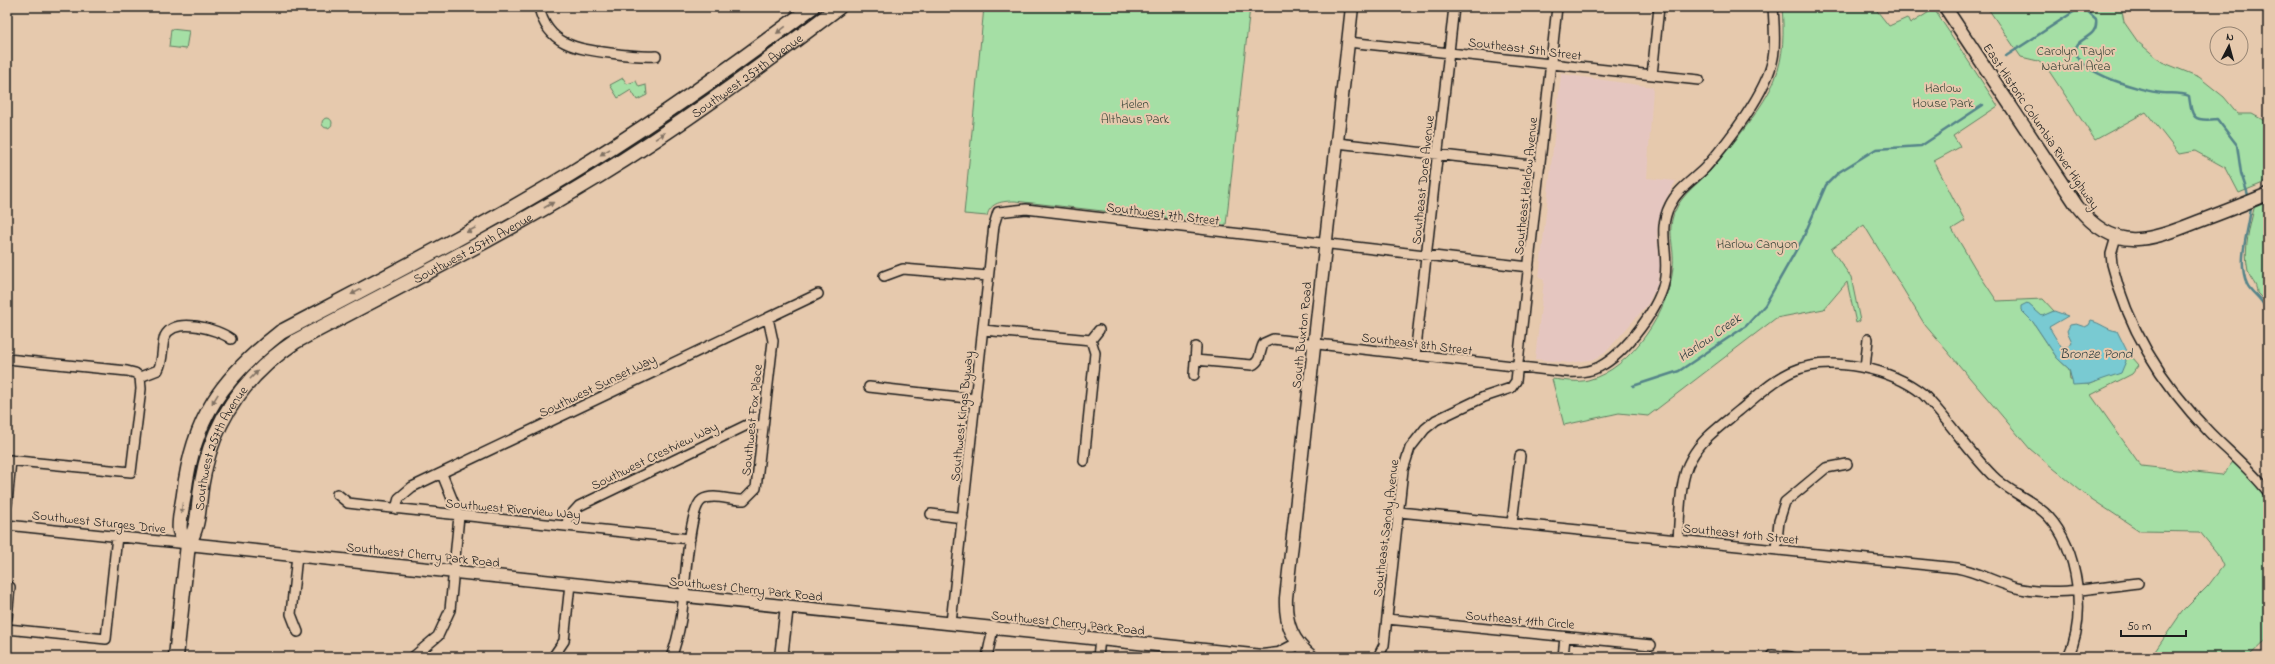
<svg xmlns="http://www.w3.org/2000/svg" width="2275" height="664" font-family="'Indie Flower',sans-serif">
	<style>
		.built { fill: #e5c6c0 }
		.green { fill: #a5dfa5; stroke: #607e60 }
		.water { fill: #79cad2; stroke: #548489 }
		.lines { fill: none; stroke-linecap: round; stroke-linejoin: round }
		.stream { stroke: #548489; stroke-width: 2.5 }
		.street-casing { stroke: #1c1c1c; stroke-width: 12 }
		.secondary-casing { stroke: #1c1c1c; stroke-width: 15 }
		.primary-casing { stroke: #1c1c1c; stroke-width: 17 }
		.street { stroke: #e6c9ad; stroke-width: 9 }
		.secondary { stroke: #e6c9ad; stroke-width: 12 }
		.primary { stroke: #e6c9ad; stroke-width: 14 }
		.oneway { fill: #817264 }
		.labels { text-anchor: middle; stroke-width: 4; stroke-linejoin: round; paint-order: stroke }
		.street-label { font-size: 13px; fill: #1c1c1c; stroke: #e6c9ad }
		.park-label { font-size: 13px; fill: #374337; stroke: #e6c9ad }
		.water-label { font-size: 14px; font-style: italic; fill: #2f3f40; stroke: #e6c9ad }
	</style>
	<rect width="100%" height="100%" fill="#e6c9ad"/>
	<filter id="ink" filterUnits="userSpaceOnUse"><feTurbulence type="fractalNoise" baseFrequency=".025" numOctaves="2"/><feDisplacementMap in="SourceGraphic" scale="8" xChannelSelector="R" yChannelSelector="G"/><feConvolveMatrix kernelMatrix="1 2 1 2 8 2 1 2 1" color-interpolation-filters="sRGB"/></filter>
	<g filter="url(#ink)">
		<!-- built -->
		<path class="built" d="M 1561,74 L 1653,87 L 1647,178 L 1676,181 L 1663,204 L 1658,221 L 1657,236 L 1660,266 L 1657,285 L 1648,304 L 1606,352 L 1596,359 L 1570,363 L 1535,359 L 1544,280 L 1539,278 Z"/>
		<!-- green -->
		<path class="green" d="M 984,7 L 1250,7 L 1226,225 L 1015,201 C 1003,201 990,202 987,216 L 964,214 Z
			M 1782,7 L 1874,7 L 1889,26 L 1907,18 L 1910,24 L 1934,9 L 1998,106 L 1953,136 L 1960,147 L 1934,161 L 1965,221 L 1952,229 L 1975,268 L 1997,301 L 2043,299 L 2054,311 L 2042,317 L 2027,303 L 2021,310 L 2033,322 L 2057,358 L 2069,369 L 2070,380 C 2076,381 2084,385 2089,384 C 2100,384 2123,360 2127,351 L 2139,365 L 2132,374 L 2091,395 L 2141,466 L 2222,475 L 2233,462 L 2263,492 L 2268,500 L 2268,638 L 2248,657 L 2151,657 L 2182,612 L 2208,586 L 2223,566 L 2217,553 L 2200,532 L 2140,531 L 2087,496 L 2030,449 L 1925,325 L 1864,225 L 1831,249 L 1851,277 L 1860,321 L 1856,323 L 1847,282 L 1824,309 L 1776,318 L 1648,416 L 1619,413 L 1564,425 L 1552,379 C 1564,380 1577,383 1588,380 C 1632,369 1670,309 1673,267 C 1675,247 1666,230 1675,211 C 1682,194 1699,183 1711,170 C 1729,149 1766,104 1775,79 C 1784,56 1784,31 1782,7 Z
			M 1987,7 L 2120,7 L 2122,11 L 2124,22 L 2138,42 L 2162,62 L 2199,77 L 2224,97 L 2238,114 L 2252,114 L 2263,120 L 2268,133 L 2268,181 L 2239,193 L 2226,168 L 2195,151 L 2179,154 L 2146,112 L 2095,140 L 2047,68 L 2038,61 L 2021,57 Z
			M 171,29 L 189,31 L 186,49 L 169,47 Z
			M 623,78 L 627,84 L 636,81 L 639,87 L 646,85 L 647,95 L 637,100 L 631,90 L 618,98 L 610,85 Z
			M322 123a5 5 0 1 1 10 0a5 5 0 1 1-10 0Z
			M 2268,199 L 2268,310 L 2264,300 L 2257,293 C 2257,283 2250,280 2248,271 C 2243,248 2250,227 2255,204 Z"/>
		<!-- water -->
		<path class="water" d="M 2027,303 L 2042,316 L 2054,311 L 2068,316 L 2049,327 L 2061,347 L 2068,347 L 2072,342 L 2067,331 L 2070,325 L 2076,324 L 2085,327 L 2089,325 L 2091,321 C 2101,323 2107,330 2117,331 L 2127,351 L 2125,357 L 2126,361 L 2121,373 L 2089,384 L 2073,385 L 2069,369 L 2057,358 L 2033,322 L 2021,310 L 2021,306 Z"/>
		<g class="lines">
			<!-- stream -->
			<path class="stream" d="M 2083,7 L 2096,19 C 2099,40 2073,37 2076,52 C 2080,74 2142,91 2162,93 C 2170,94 2181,92 2189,96 C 2192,117 2192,122 2217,119 L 2237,145 L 2241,173 L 2249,198
				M 2006,56 L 2081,7
				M 2251,205 C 2250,230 2236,258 2247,284 C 2251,293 2262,298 2265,308 C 2269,322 2264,336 2268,350
				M 1633,386 L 1679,371 L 1746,326 L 1765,305 L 1803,238 L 1826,185 L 1839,172 L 1876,149 L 1921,146 L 1983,105"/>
			<defs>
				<path id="street" d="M 539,7 C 547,45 577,49 610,53 C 625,55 640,57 656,56
					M 1348,42 L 1699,80
					M 1652,75 L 1659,7
					M 1337,143 L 1540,166
					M 2116,237 L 2111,254 L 2112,264 C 2128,330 2163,385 2210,433 C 2230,453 2251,470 2268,492
					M 884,276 L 903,269 L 988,276
					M 983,330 L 1091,340
					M 1091,340 L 1099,330
					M 1415,356 L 1454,7
					M 7,359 L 127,371 L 135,373 L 140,377
					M 1195,360 L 1252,365 C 1262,361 1259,350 1264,343 L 1273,339 L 1566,372 C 1578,373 1589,372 1599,367 C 1625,354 1662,305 1665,277 C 1669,251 1657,230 1670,205 C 1677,190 1693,180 1705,168 C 1728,142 1767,92 1773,58 C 1776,42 1774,24 1773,7
					M 1865,368 L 1868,339
					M 1194,375 L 1196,347
					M 140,377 L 158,370 C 164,359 161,347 165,336 C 175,316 218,329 231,339
					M 869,387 L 976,399
					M 7,460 L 131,472 L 141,389 L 140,377
					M 1084,461 L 1095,353 L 1091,340
					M 337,494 L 348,503 L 373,506 L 690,539
					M 7,504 L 11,460
					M 396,509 L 399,498 L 412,487 L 818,294
					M 1399,512 L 1957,568 C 1980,572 1999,585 2021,589 C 2059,596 2100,587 2138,583
					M 931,514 L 963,518
					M 1512,523 L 1520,456
					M 7,525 L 188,544
					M 566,526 L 569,517 L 579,506 L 747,425 L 763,426
					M 1678,540 C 1680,516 1679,479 1691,459 C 1702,438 1722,425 1740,410 C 1756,397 1772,381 1791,372 C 1829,354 1892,369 1923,394 C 1948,419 1967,450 1992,475 C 2008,492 2032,499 2048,516 C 2079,550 2087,616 2068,657
					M 1776,549 L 1779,521 L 1785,502 L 1826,468 L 1847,464
					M 297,555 L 291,614 L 298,632
					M 7,618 L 10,587
					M 1387,619 L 1651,645
					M 951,623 L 994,225 L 998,212 L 1026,209 L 1529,267
					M 7,629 L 106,639 L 117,536
					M 1772,655 L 1791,657
					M 413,657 L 438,636 L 450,610 L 459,516 L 442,474
					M 553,657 L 564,641 L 570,584
					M 671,657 C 676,645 679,631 681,619 C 685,598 687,510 702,500 C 713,493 731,501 744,500 L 756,488 L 773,341 L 768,318
					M 987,657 L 993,628
					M 1098,657 L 1100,639
					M 1378,657 L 1384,645 L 1403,470 L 1410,448 L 1425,429 L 1436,420 L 1484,397 L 1511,388 L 1516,381 L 1557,7
					M 1563,657 L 1565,637"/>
				<path id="secondary" d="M 1945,7 L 2077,206 C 2114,254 2149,241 2197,222 C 2221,213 2244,204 2268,194
					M 188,544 L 1262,656 L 1279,654 L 1298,644
					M 781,657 L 787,606
					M 1312,657 C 1292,641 1285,623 1286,598 L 1352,7"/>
				<g id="primary">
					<path d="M 188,544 C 185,540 181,535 180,531 C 178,522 183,503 184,494 C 193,418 222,378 281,332 C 378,281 476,231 570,174 C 654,123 734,66 812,7"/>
					<path id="s1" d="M 176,657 L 188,544 C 200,525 198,504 202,482 C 212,421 245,375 296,341 C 396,288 498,237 595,178 C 680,126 760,67 839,7"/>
				</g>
			</defs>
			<!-- street casing -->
			<use href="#street" class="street-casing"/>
			<!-- secondary casing -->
			<use href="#secondary" class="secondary-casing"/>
			<!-- primary casing -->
			<use href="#primary" class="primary-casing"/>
			<!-- street -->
			<use href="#street" class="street"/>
			<!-- secondary -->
			<use href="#secondary" class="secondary"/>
			<!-- primary -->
			<use href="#primary" class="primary"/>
		</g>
		<!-- one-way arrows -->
		<defs><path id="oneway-solid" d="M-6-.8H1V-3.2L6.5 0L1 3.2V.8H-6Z"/></defs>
		<g class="oneway">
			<use href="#oneway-solid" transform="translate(781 30) rotate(143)"/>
			<use href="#oneway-solid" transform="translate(660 136) rotate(-34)"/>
			<use href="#oneway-solid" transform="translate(605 152) rotate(148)"/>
			<use href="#oneway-solid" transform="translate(549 205) rotate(-30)"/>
			<use href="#oneway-solid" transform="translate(471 230) rotate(152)"/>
			<use href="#oneway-solid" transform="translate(356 292) rotate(152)"/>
			<use href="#oneway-solid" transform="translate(254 375) rotate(-46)"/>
			<use href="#oneway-solid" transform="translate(215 399) rotate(122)"/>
			<use href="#oneway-solid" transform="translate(182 508) rotate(96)"/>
		</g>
	</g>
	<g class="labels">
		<!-- street labels -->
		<g class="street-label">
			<text transform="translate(1525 48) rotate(7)" y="5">Southeast 5th Street</text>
			<text dy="5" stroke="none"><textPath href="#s1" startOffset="876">Southwest 257th Avenue</textPath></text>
			<text transform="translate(2042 126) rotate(56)" y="5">East Historic Columbia River Highway</text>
			<text transform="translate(1422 180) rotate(-84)" y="5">Southeast Dora Avenue</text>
			<text transform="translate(1525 186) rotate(-84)" y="5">Southeast Harlow Avenue</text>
			<text transform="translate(1163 213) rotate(7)" y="5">Southwest 7th Street</text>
			<text dy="5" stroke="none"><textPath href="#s1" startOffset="552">Southwest 257th Avenue</textPath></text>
			<text transform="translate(1301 335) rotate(-84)" y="5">South Buxton Road</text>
			<text transform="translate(1417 343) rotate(7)" y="5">Southeast 8th Street</text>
			<text transform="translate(597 385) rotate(-26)" y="5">Southwest Sunset Way</text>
			<text transform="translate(961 416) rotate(-84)" y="5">Southwest Kings Byway</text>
			<text transform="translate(751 420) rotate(-84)" y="5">Southwest Fox Place</text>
			<text dy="5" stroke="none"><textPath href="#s1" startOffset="216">Southwest 257th Avenue</textPath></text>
			<text transform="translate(654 455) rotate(-26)" y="5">Southwest Crestview Way</text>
			<text transform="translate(513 508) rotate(5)" y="5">Southwest Riverview Way</text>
			<text transform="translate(99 521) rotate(6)" y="5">Southwest Sturges Drive</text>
			<text transform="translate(1385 528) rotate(-83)" y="5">Southeast Sandy Avenue</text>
			<text transform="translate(1741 533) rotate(6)" y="5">Southeast 10th Street</text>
			<text transform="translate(423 554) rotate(6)" y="5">Southwest Cherry Park Road</text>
			<text transform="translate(746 588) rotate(6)" y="5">Southwest Cherry Park Road</text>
			<text transform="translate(1520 619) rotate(5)" y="5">Southeast 11th Circle</text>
			<text transform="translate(1068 622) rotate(6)" y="5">Southwest Cherry Park Road</text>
		</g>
		<!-- park labels -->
		<g class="park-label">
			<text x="2076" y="55">Carolyn Taylor<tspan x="2076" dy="15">Natural Area</tspan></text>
			<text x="1943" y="92">Harlow<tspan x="1943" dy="15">House Park</tspan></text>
			<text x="1135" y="108">Helen<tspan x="1135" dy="15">Althaus Park</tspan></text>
			<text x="1757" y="248">Harlow Canyon</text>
		</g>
		<!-- water labels -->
		<g class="water-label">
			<text transform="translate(1709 337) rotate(-35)" y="5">Harlow Creek</text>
			<text x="2096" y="358">Bronze Pond</text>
		</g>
	</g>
	<!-- margin -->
	<rect width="2275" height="664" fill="none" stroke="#e6c9ad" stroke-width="24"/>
	<rect x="12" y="12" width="2251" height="640" fill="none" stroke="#1c1c1c" stroke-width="1.5" filter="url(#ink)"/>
	<!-- north arrow -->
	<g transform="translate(2229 46) rotate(6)"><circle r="19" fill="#e6c9ad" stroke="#958473"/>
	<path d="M0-3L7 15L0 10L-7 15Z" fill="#1c1c1c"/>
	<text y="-6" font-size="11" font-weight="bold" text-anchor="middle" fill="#1c1c1c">N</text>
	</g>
	<!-- scale -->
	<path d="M2121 630v6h65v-6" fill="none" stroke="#1c1c1c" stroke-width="2"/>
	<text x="2127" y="630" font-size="12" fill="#1c1c1c" stroke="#e6c9ad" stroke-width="3" paint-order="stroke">50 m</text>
</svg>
